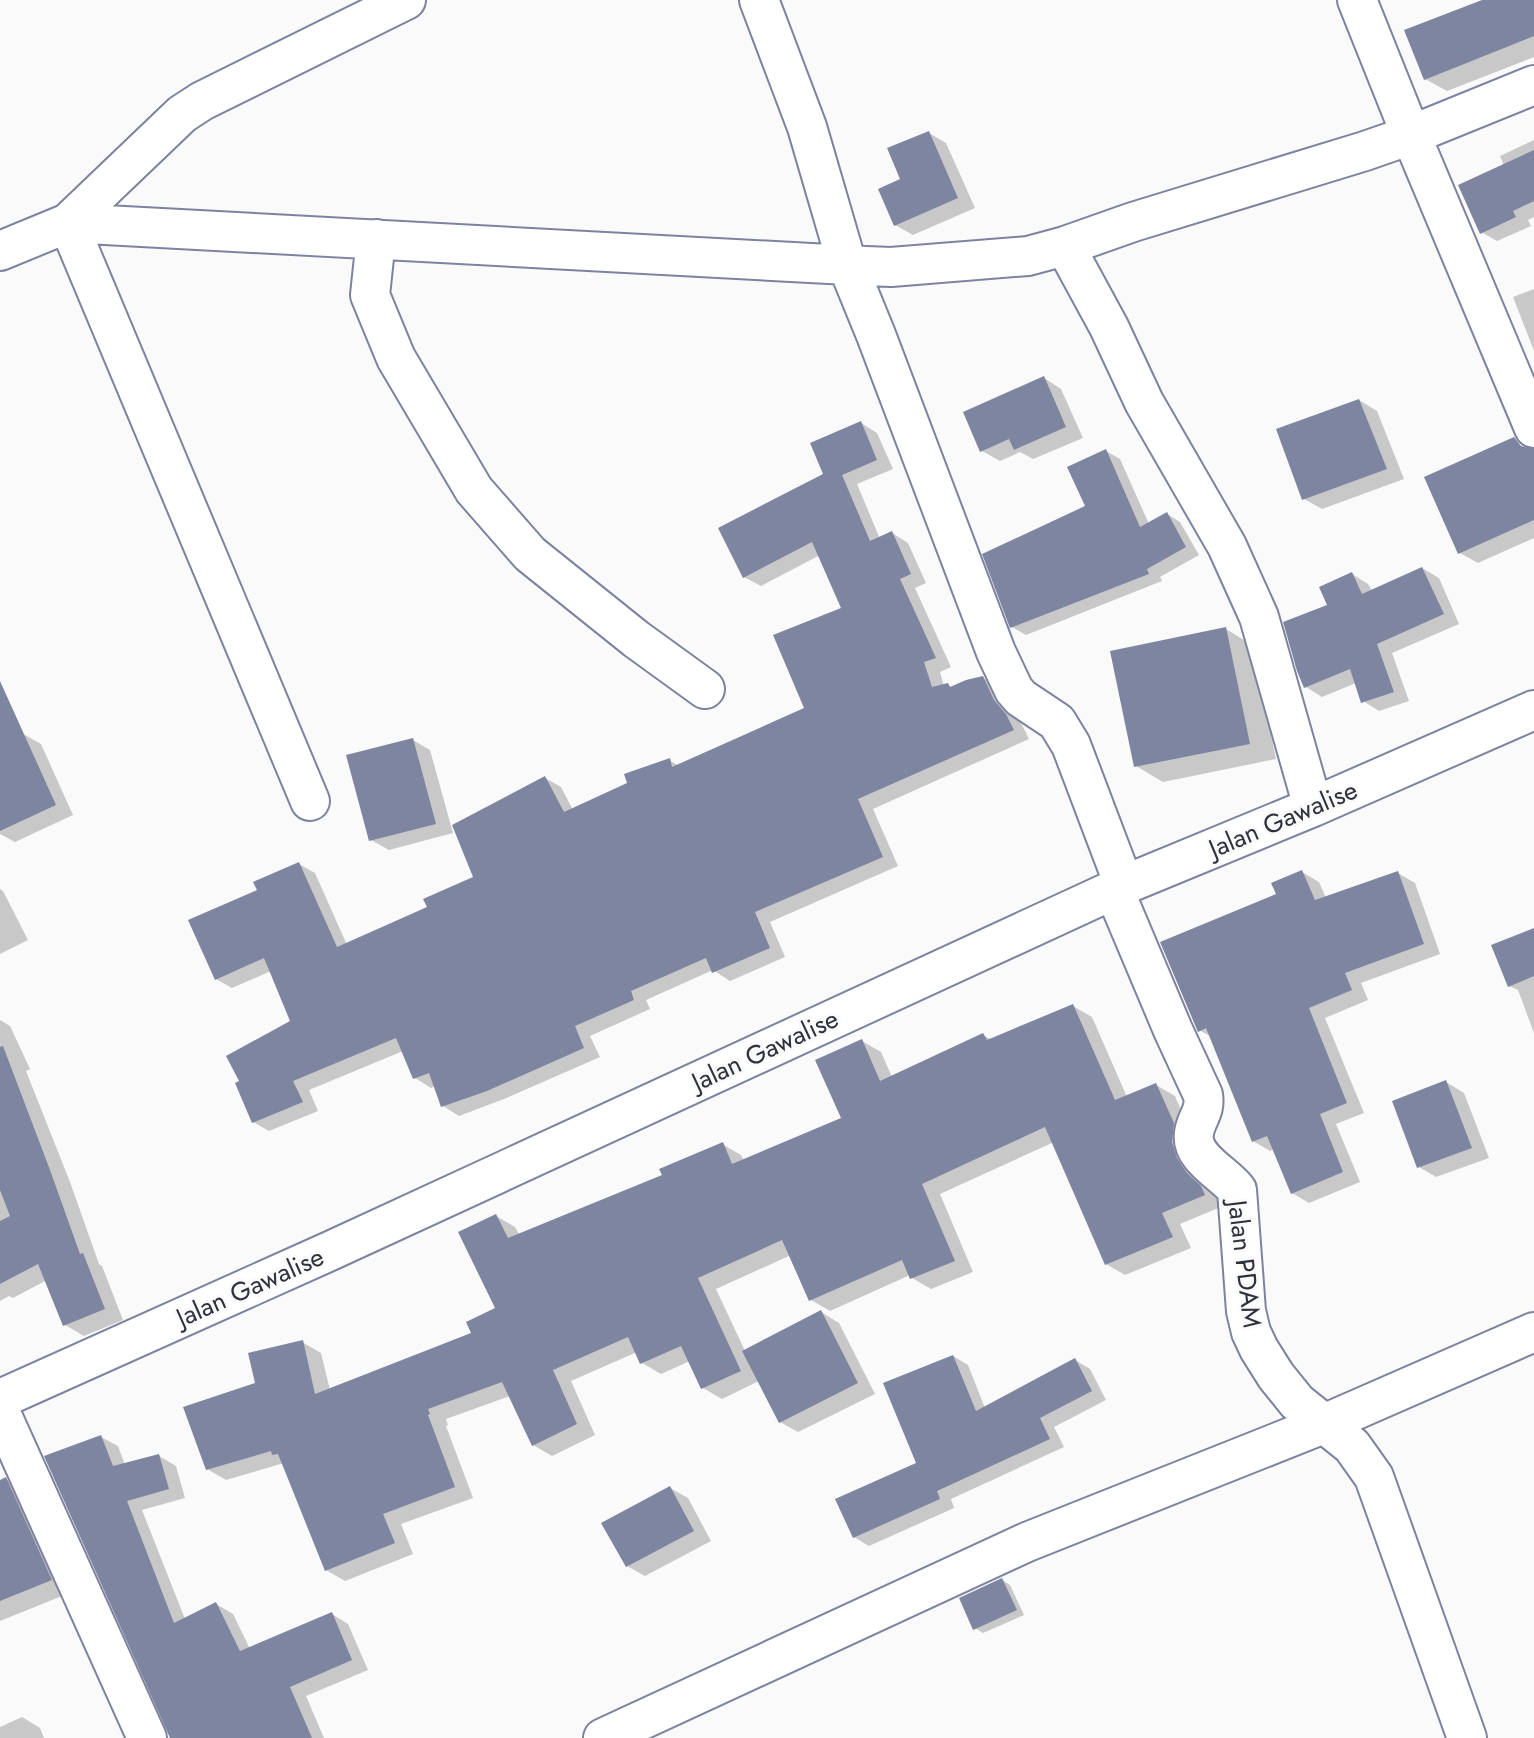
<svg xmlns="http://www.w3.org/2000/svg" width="1534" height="1738" font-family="Jost,sans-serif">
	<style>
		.shadow { fill: #0003 }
		.building { fill: #7e85a1 }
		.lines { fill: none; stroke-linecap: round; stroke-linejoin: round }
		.street-casing { stroke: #7c83a0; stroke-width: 42 }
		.street { stroke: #fff; stroke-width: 38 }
		.labels { text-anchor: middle; stroke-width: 6; stroke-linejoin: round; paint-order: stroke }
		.street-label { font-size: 26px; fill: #2f323e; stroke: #fafafa }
	</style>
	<rect width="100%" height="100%" fill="#fafafa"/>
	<!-- shadow -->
	<path class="shadow" d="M 1493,0 L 1534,0 L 1534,57 L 1447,91 L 1425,79 Z
		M 929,133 L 946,143 L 975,208 L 913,235 L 895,225 L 903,180 Z
		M 1534,140 L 1534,217 L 1528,220 L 1531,226 L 1497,241 L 1481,232 L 1504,166 L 1500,156 Z
		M 1534,289 L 1534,351 L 1513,297 Z
		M 1044,378 L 1061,389 L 1083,438 L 1033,459 L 1020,452 L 1000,461 L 982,451 Z
		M 1359,400 L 1377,411 L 1404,479 L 1322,509 L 1304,499 Z
		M 861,423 L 877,433 L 893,469 L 857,484 L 880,539 L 892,533 L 908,543 L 926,583 L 915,588 L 951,667 L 940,672 L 944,686 L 948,685 L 952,688 L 983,678 L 999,687 L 1010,711 L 1022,725 L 1029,739 L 873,809 L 898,866 L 770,922 L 785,957 L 730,981 L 713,970 L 646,1000 L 650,1009 L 590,1036 L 600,1057 L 504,1099 L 459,1116 L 443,1106 L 435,1086 L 431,1088 L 415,1078 L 403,1051 L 309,1090 L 318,1111 L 269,1131 L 253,1122 L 292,1022 L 271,971 L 232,988 L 216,979 L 259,890 L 299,864 L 315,873 L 347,945 L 429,908 L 475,878 L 545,778 L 561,787 L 573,810 L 629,784 L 669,760 L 679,766 L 806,709 L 844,609 L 820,555 L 761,586 L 744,577 L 825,475 Z
		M 1106,451 L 1120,459 L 1149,524 L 1167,514 L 1180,522 L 1199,555 L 1160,577 L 1162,581 L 1026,635 L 1012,627 L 984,554 L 1087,507 Z
		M 1534,478 L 1534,538 L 1478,563 L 1460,553 Z
		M 1422,568 L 1439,578 L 1459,624 L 1392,653 L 1409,701 L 1379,711 L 1363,701 L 1356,683 L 1322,697 L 1306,687 L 1330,606 L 1352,574 L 1368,584 L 1372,591 Z
		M 1226,629 L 1252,645 L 1276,759 L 1163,782 L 1136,766 Z
		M 23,734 L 41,744 L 73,815 L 15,842 L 0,834 L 0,745 Z
		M 413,740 L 430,750 L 453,833 L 389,850 L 371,840 Z
		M 1302,872 L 1319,882 L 1326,898 L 1398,873 L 1415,883 L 1440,954 L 1361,983 L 1368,1000 L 1325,1018 L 1364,1113 L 1336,1124 L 1360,1182 L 1309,1203 L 1292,1193 L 1274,1149 L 1270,1151 L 1253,1141 L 1212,1037 L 1199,1030 L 1278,895 Z
		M 0,889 L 3,891 L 28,940 L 0,954 Z
		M 1534,930 L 1534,1033 L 1518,990 L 1509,986 Z
		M 1073,1006 L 1092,1017 L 1127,1097 L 1156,1085 L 1175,1096 L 1223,1206 L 1180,1224 L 1191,1248 L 1125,1275 L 1106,1264 L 1054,1142 L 940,1194 L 973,1272 L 931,1289 L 912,1278 L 910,1275 L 830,1311 L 811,1300 L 791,1255 L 716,1289 L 745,1351 L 821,1312 L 839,1323 L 875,1394 L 798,1432 L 780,1422 L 759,1381 L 722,1399 L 703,1388 L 690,1361 L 661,1374 L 642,1363 L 637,1352 L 571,1381 L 595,1435 L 552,1456 L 533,1445 L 510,1396 L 446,1419 L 448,1425 L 446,1426 L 473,1498 L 401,1524 L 413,1554 L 345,1581 L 326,1570 L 284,1463 L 226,1480 L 207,1469 L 257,1384 L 302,1342 L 321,1353 L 330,1390 L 474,1334 L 497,1309 L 496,1216 L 515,1227 L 520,1236 L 664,1176 L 722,1144 L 741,1155 L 744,1161 L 843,1119 L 862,1041 L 881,1052 L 892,1077 L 983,1035 L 992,1040 Z
		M 0,1020 L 10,1026 L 30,1069 L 26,1071 L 70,1182 L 99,1264 L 102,1266 L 123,1320 L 84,1336 L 65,1325 L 45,1281 L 13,1298 L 9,1296 L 0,1301 Z
		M 1446,1082 L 1464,1093 L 1489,1158 L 1436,1177 L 1419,1167 Z
		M 953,1356 L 968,1365 L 985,1408 L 1075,1360 L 1090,1369 L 1106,1400 L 1054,1427 L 1064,1447 L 951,1499 L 954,1508 L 869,1546 L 854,1537 L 918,1464 Z
		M 101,1437 L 118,1446 L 125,1465 L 159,1456 L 176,1466 L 185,1498 L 142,1510 L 185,1619 L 216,1604 L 233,1614 L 250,1649 L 332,1614 L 348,1624 L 368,1670 L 306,1696 L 324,1738 L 170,1738 Z
		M 6,1479 L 27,1491 L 72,1592 L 0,1621 L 0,1482 Z
		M 670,1488 L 688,1498 L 711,1541 L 645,1576 L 627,1566 Z
		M 1002,1580 L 1010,1585 L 1024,1615 L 983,1633 L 975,1628 Z
		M 22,1717 L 40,1728 L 44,1738 L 0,1738 L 0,1727 Z"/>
	<!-- building -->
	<path class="building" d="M 1482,0 L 1534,0 L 1534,36 L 1424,80 L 1404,30 Z
		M 929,131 L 958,198 L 894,226 L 878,189 L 900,179 L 887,148 Z
		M 1534,150 L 1534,201 L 1513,211 L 1516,217 L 1480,234 L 1458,185 Z
		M 1044,376 L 1066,427 L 1014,450 L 1009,439 L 980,452 L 963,412 Z
		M 1359,399 L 1387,469 L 1302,500 L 1276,429 Z
		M 861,421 L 877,460 L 842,475 L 870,541 L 892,531 L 911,574 L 900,579 L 936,658 L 924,662 L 932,687 L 948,683 L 950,687 L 966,680 L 983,676 L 994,700 L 1006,714 L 1014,730 L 858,799 L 883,857 L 755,912 L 770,948 L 712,973 L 706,958 L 631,991 L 634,1000 L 575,1026 L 584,1048 L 487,1091 L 441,1107 L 429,1073 L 413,1079 L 396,1038 L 293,1081 L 303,1102 L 252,1123 L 235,1083 L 239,1081 L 226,1056 L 290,1021 L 264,958 L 215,980 L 188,920 L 257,890 L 253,882 L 299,862 L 337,947 L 427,907 L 423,899 L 473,877 L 452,825 L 545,776 L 564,812 L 627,783 L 624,774 L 670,758 L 672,767 L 804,708 L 773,635 L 841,608 L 812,542 L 743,578 L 718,528 L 823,474 L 810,443 Z
		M 1514,437 L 1521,446 L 1534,449 L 1534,520 L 1458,554 L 1424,477 Z
		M 1106,449 L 1140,527 L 1167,512 L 1186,547 L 1147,569 L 1149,574 L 1010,628 L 982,554 L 1085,506 L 1067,467 Z
		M 1422,567 L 1444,614 L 1377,644 L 1394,692 L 1361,703 L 1350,669 L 1304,688 L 1297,671 L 1283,622 L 1327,605 L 1319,587 L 1352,572 L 1362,594 Z
		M 1226,627 L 1250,744 L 1134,767 L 1110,651 Z
		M 0,681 L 56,805 L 0,831 Z
		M 413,738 L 436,824 L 369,841 L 346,755 Z
		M 1302,870 L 1315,900 L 1398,871 L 1424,944 L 1345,973 L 1352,990 L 1309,1008 L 1347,1103 L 1320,1114 L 1343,1172 L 1291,1194 L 1267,1136 L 1252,1142 L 1206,1028 L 1198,1032 L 1160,942 L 1276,894 L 1271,883 Z
		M 1534,928 L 1534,976 L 1508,987 L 1491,945 Z
		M 1073,1004 L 1115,1100 L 1156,1083 L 1174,1123 L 1172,1142 L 1177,1158 L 1187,1173 L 1201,1186 L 1205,1195 L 1162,1213 L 1173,1237 L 1105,1265 L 1045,1127 L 922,1184 L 955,1261 L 910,1279 L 902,1260 L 809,1301 L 782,1240 L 698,1278 L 741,1371 L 701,1389 L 681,1346 L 640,1364 L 628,1337 L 553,1370 L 577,1424 L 532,1446 L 502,1382 L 428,1409 L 430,1414 L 428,1415 L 455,1487 L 383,1514 L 395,1543 L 325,1571 L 278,1454 L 272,1455 L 271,1451 L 206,1470 L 183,1407 L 255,1383 L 248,1353 L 303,1340 L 315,1394 L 471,1333 L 466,1322 L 495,1308 L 458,1232 L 496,1214 L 508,1238 L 662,1175 L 659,1169 L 723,1142 L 732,1164 L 841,1118 L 815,1060 L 862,1039 L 880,1081 L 983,1033 L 987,1040 Z
		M 3,1046 L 50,1170 L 80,1254 L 83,1253 L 105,1309 L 63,1326 L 38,1264 L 0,1284 L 0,1221 L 10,1216 L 0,1190 L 0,1047 Z
		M 1446,1080 L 1472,1148 L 1417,1168 L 1392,1101 Z
		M 821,1310 L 858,1383 L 779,1423 L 742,1351 Z
		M 953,1355 L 976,1411 L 1075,1358 L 1092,1391 L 1040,1418 L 1050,1439 L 937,1491 L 940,1499 L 853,1538 L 835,1499 L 916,1463 L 883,1383 Z
		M 101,1435 L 113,1466 L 159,1454 L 169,1489 L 127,1501 L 174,1623 L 216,1602 L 240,1651 L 332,1612 L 352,1660 L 290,1687 L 312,1738 L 170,1738 L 44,1456 Z
		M 6,1477 L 52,1580 L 0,1601 L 0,1480 Z
		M 670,1486 L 694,1531 L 626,1567 L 601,1523 Z
		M 1002,1578 L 1017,1610 L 973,1630 L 959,1598 Z"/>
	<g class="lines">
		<defs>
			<path id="street" d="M 759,0 L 807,127 L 847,264 L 876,335 L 996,652 L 1014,690 L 1021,698 L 1057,722 L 1071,745 L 1124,885
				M 1357,0 L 1411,135 L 1534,428
				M 376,239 L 370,295 L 396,358 L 474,490 L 530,554 L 636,639 L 705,689
				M 1065,246 L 1109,327 L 1144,402 L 1227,546 L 1259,617 L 1313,807
				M 0,251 L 68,223 L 866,266 L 891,267 L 1028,256 L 1065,246 L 1133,222 L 1365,151 L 1411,135 L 1534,85
				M 310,801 L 68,223 L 182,114 L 202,101 L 406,0
				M 1114,890 L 1173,1030 L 1203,1095 C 1206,1112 1196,1118 1194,1133 C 1190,1158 1224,1173 1237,1190 L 1246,1311 L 1251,1332 L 1259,1349 L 1276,1376 L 1297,1402 L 1352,1446 L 1374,1477 L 1467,1738
				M 0,1399 L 330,1251 L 1124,885 L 1313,807 L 1534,710
				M 0,1411 L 147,1738
				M 603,1738 L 1027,1542 L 1326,1423 L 1534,1332"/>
		</defs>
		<!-- street casing -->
		<use href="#street" class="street-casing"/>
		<!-- street -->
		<use href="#street" class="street"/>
	</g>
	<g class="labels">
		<!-- street labels -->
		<g class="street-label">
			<text transform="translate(1283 819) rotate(-23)" y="9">Jalan Gawalise</text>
			<text transform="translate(765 1050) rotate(-25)" y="9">Jalan Gawalise</text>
			<text transform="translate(1245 1264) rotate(83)" y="9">Jalan PDAM</text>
			<text transform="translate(250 1287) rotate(-24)" y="9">Jalan Gawalise</text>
		</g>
	</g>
</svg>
